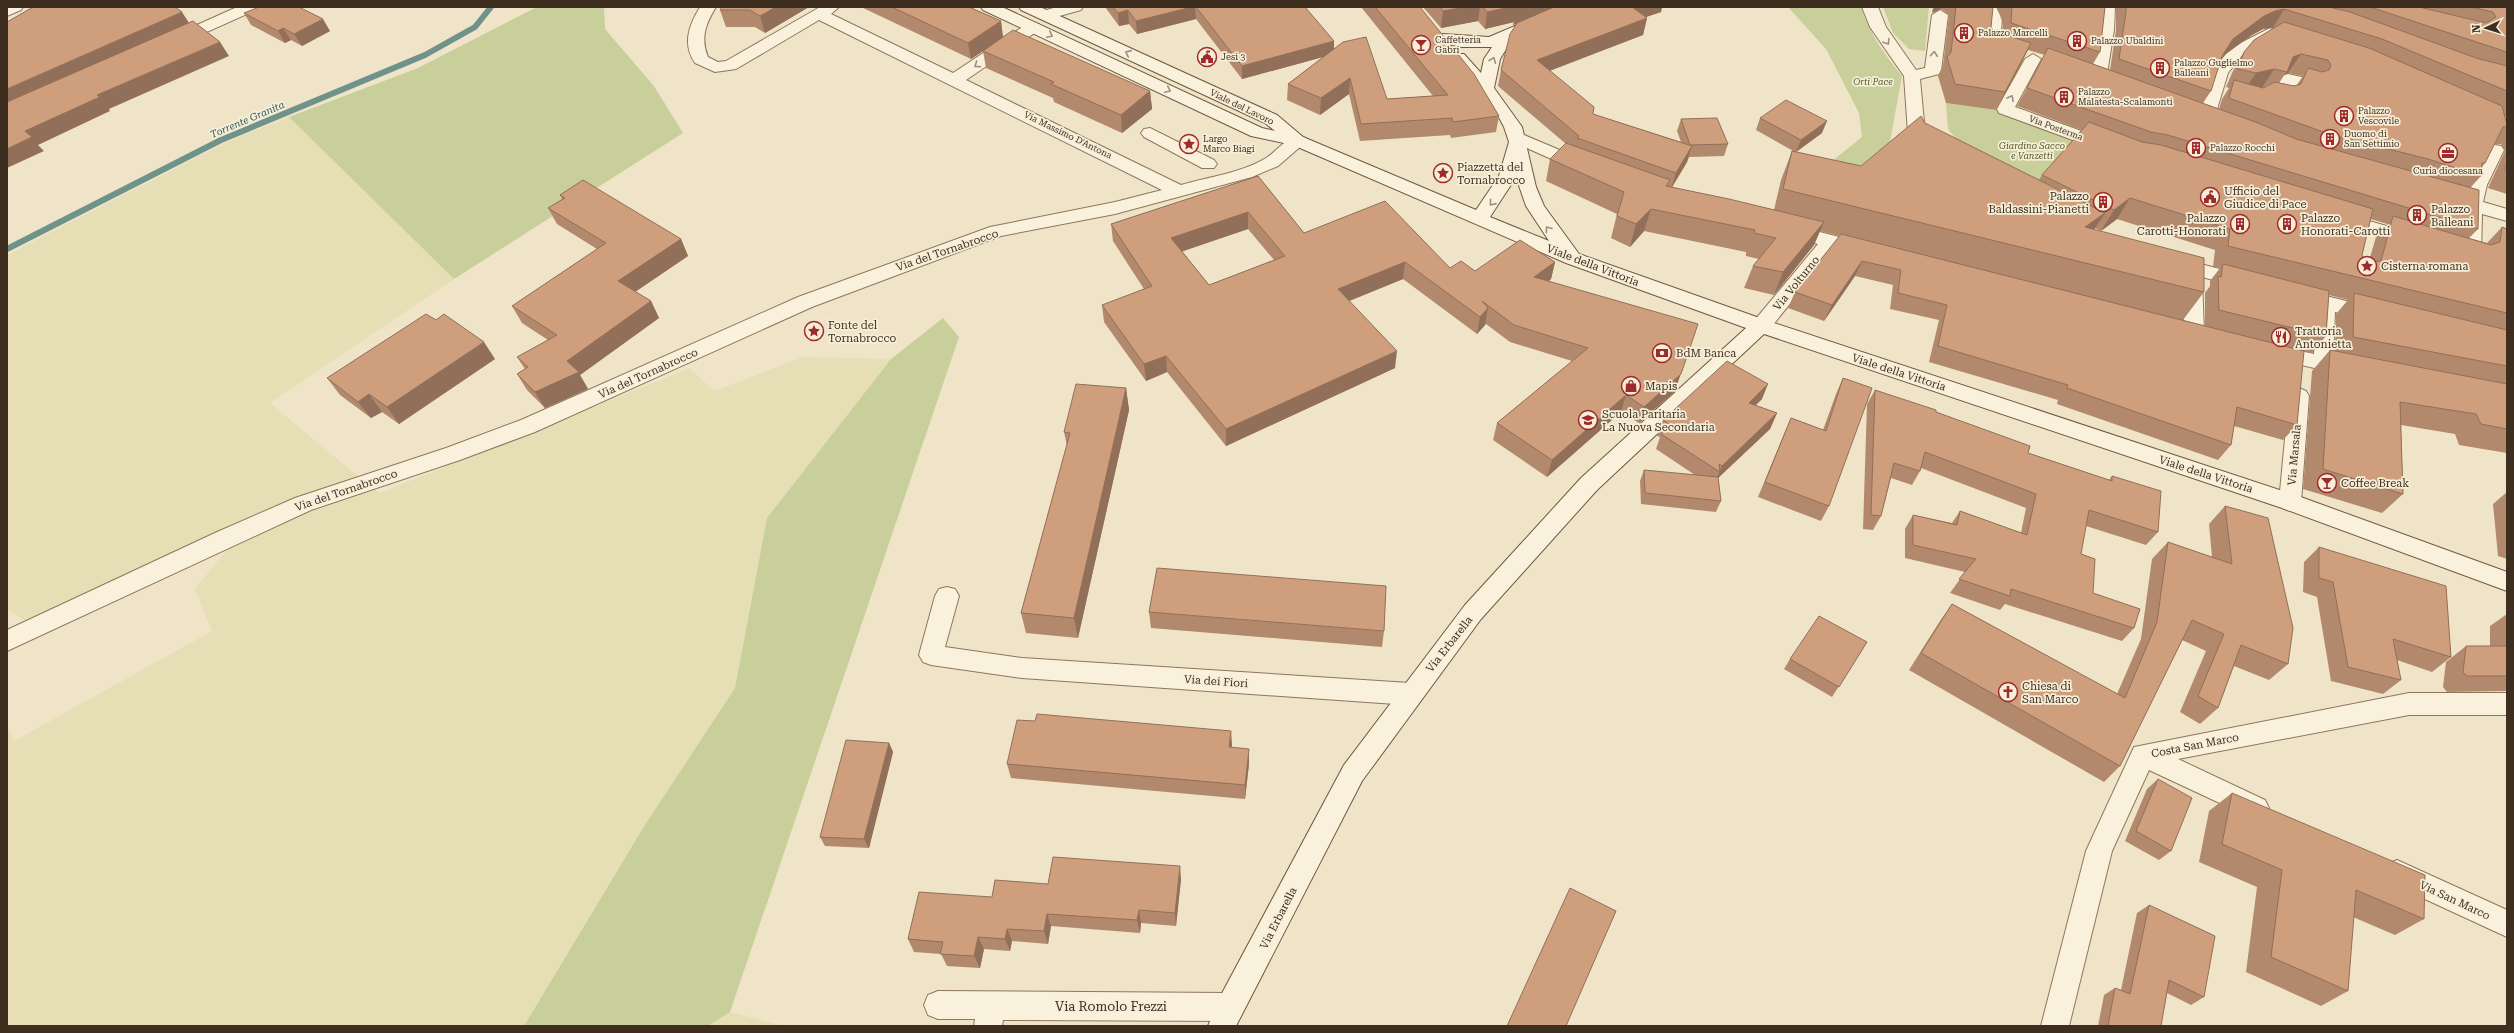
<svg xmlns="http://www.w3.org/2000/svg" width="2514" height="1033" font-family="'Roboto Serif',serif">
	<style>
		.farmland { fill: #e6deb5 }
		.green { fill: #c9cf9b }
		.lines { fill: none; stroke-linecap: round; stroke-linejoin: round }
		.stream { stroke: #6f938a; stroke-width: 6 }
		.street-casing { stroke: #8d765c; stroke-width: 2 }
		.secondary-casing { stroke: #6f573f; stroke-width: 2 }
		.street { fill: #faf1dc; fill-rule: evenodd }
		.secondary { fill: #faf1dc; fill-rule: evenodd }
		.wall { fill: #b2896c; fill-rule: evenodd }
		.shaded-wall { fill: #916f58 }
		.building { fill: #cf9f7d; stroke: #916f58; fill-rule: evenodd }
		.oneway { stroke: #9c907e }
		.labels { text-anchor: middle; stroke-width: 3.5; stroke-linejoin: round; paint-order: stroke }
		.far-poi-label { font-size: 9px; fill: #3d2e20; stroke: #f7eed8; text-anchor: start }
		.far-park-label { font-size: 9px; font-style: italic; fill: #4d5a26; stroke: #f7eed8 }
		.far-street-label { font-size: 9px; fill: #3d2e20; stroke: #f7eed8 }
		.far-water-label { font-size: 10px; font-style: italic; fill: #2f5d5a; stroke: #f7eed8 }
		.poi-label { font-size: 11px; fill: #3d2e20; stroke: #f7eed8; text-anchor: start }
		.street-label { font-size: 11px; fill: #3d2e20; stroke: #f7eed8 }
		.near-street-label { font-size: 13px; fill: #3d2e20; stroke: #f7eed8 }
	</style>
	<rect width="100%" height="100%" fill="#f0e4c8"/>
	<!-- farmland -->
	<path class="farmland" d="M 289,117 L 454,279 L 270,403 L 360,478 L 31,624 L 7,610 L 7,255 L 231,140 Z
		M 803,357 L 891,359 L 767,518 L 735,688 L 643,828 L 524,1026 L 7,1026 L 7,726 L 14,741 L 212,631 L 195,589 L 237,537 L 369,485 L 380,493 L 690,368 L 714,391 Z
		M 730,1012 L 785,1026 L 708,1026 Z"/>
	<!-- green -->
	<path class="green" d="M 537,7 L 604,7 L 605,29 L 654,86 L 683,133 L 454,279 L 289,117 L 418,68 Z
		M 1788,7 L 1861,7 C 1870,34 1884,54 1902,76 L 1889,147 L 1847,190 L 1826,166 L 1862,137 L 1859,113 L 1826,49 Z
		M 1883,7 L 1929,7 L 1925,51 L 1909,49 L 1893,33 Z
		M 1946,103 L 1996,110 L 2078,141 L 2040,185 L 1960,144 L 1948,129 Z
		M 943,318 L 959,337 L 730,1012 L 708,1026 L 524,1026 L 643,828 L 735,688 L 767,518 L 891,359 Z"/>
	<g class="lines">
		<!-- stream -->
		<path class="stream" d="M 7,249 L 221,140 L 425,55 L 475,27 L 491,7"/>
		<defs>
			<path id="street" d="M 7,7 L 23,7 L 21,10 L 7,16 Z
				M 237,7 L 258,7 L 256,10 L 180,44 L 174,46 L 166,41 L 168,38 Z
				M 700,7 L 716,7 C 706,23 700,38 708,57 L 718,62 L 726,61 L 820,7 L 839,7 L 831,14 L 953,73 L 1027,24 L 1039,24 L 1041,27 L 1039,30 L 966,80 L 1181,185 C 1208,177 1241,173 1266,158 C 1278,151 1288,133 1304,137 L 1307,141 L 1278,166 L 1252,177 L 1115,214 L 1001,236 L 812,307 L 535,432 L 460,460 L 311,510 L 7,651 L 7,630 L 217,532 L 295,498 L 446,448 L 521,420 L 798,297 L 990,227 L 1115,202 L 1162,190 L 819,20 L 736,69 L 715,72 L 695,63 C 682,44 689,25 700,7 Z
				M 1057,7 L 1083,7 L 1081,10 L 1045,20 L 1037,15 L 1039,12 Z
				M 1862,7 L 1878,7 L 1886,27 L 1916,70 L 1925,68 L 1932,15 L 1940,10 L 1948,15 L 1941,71 L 1939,74 L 1920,79 L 1926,144 L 1931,148 L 1928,152 L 1922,153 L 1912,151 L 1909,147 L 1904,76 L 1870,27 Z
				M 1978,7 L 1996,7 L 2002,19 L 2000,43 L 2011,47 L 2013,50 L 2011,53 C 2002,55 1989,52 1984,45 L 1987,19 Z
				M 2099,7 L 2115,7 L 2114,30 L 2106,80 L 2098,85 L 2090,80 L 2098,30 Z
				M 2270,28 L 2287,33 L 2289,36 L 2281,41 L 2272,38 L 2243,54 L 2228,73 L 2214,119 L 2212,123 L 2200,123 L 2198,119 L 2214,69 L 2231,48 Z
				M 2033,54 L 2041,59 L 2015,107 L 2112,142 L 2115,146 L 2112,150 L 2100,150 L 1999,113 L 1997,109 L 2025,59 Z
				M 2288,74 L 2315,80 L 2317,84 L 2315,88 L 2309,89 L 2294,85 L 2287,102 L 2281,103 L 2259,99 L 2257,95 L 2259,91 L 2275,92 L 2282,76 Z
				M 1150,128 L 1214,160 L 1217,164 L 1214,168 L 1202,168 L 1144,137 L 1141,133 L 1144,129 Z
				M 1517,132 L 1588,162 L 1591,166 L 1588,170 L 1576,170 L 1511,141 L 1508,137 L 1511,133 Z
				M 2495,145 L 2501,146 L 2504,150 L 2487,185 L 2483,202 L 2507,209 L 2507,221 L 2482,214 L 2481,258 L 2479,262 L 2472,264 L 2453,258 L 2451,254 L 2453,250 L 2463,249 L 2464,208 L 2454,205 L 2451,201 L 2454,197 L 2466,197 L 2469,185 L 2486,150 L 2489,146 Z
				M 2339,212 L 2417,235 L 2419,239 L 2417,243 L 2410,245 L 2333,222 L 2330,218 L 2333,214 Z
				M 1788,224 L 1871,245 L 1873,249 L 1871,253 L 1864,255 L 1835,248 L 1768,331 L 1761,333 L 1754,331 L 1751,326 L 1754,321 L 1818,244 L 1781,234 L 1779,230 L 1781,226 Z
				M 2174,257 L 2250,277 L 2253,282 L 2250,287 L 2243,288 L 2202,277 L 2204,333 L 2201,338 L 2194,340 L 2187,338 L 2184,333 L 2184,277 L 2186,273 L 2167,267 L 2165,263 L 2167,259 Z
				M 2326,296 L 2379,309 L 2382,314 L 2379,319 L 2372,321 L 2335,312 L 2333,358 L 2356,364 L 2359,369 L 2356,374 L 2349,376 L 2266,357 L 2263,352 L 2266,347 L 2273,345 L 2314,354 L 2316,303 L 2319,298 Z
				M 2299,388 L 2306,391 L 2309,396 L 2301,502 L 2298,508 L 2290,511 L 2282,508 L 2279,502 L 2289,396 L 2292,391 Z
				M 947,587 L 955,589 L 959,596 L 945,647 L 1022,658 L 1410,683 L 1419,687 L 1422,694 L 1419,701 L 1410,705 L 1022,678 L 931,665 L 923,662 L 919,655 L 935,596 L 939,589 Z
				M 2409,693 L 2507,693 L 2507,715 L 2409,715 L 2178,759 L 2265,800 L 2269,808 L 2265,816 L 2256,820 L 2149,770 L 2112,851 L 2069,1026 L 2041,1026 L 2086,851 L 2134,747 Z
				M 2397,860 L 2507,910 L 2507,937 L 2388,882 L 2384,873 L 2388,864 Z
				M 938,991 L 1230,993 L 1240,997 L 1244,1007 L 1240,1017 L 1230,1021 L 1003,1020 L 1002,1026 L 974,1026 L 975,1019 L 938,1019 L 928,1015 L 924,1005 L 928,995 Z"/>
			<path id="secondary" d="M 981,7 L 1002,7 L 1262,128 L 1275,131 L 1265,123 L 1021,10 L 1019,7 L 1040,7 L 1277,115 L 1303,137 L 1476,210 L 1499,176 L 1509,142 L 1504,127 L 1495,110 L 1450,57 L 1452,54 L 1464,54 L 1481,73 L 1484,59 L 1492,47 L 1462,47 L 1437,42 L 1435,39 L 1443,34 L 1489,37 L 1560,7 L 1581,7 L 1579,10 L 1513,38 L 1500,59 L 1494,88 L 1522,127 L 1536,187 L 1544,206 L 1579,254 L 1768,321 L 2298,496 L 2507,572 L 2507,591 L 2282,508 L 1764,334 L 1597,490 L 1481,619 L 1362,781 L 1236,1026 L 1208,1026 L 1220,997 L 1344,765 L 1465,605 L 1581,478 L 1746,328 L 1566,263 L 1293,145 L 1251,136 L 983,10 ZM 1516,177 L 1526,206 L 1549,241 L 1490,217 Z"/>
		</defs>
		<!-- street casing -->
		<use href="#street" class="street-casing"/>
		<!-- secondary casing -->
		<use href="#secondary" class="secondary-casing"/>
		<!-- street -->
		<use href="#street" class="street"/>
		<!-- secondary -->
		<use href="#secondary" class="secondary"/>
	</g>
	<!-- wall -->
	<path class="wall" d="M 809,7 L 765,33 L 755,27 L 726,27 L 720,10 Z
		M 861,7 L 969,7 L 1001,21 L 1003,37 L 1150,91 L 1152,109 L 1122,133 L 1054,102 L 1053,98 L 986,68 L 983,51 L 971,59 Z
		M 1105,7 L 1305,7 L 1334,49 L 1387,99 L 1433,96 L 1361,7 L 1420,7 L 1499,116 L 1496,132 L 1451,138 L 1450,135 L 1360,141 L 1349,94 L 1320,115 L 1287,100 L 1288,84 L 1323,57 L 1242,79 L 1196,19 L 1137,34 L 1129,24 L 1119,26 Z
		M 1423,7 L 1662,7 L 1661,12 L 1646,17 L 1647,18 L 1643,35 L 1549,70 L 1593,114 L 1681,142 L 1677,131 L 1681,119 L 1728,144 L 1724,156 L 1689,157 L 1687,162 L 1672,187 L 1774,210 L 1781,180 L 1792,151 L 1795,152 L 1756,130 L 1760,118 L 1822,133 L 1796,152 L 1861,166 L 1925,123 L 2039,180 L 2042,175 L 2082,130 L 2017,106 L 2045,55 L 2028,50 L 1996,110 L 1946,103 L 1938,76 L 1943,65 L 1949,15 L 1941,9 L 1932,13 L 1933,7 L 1993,7 L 1991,27 L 1993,31 L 2002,34 L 2003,24 L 1997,7 L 2105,7 L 2100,52 L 2093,64 L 2110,70 L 2116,30 L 2116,7 L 2419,7 L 2424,8 L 2425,7 L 2507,7 L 2507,119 L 2505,116 L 2506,121 L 2507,121 L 2507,194 L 2488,188 L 2505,151 L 2501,144 L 2494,145 L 2485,163 L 2482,167 L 2481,176 L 2471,187 L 2478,229 L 2469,238 L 2487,243 L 2502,227 L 2507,229 L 2507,453 L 2459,445 L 2455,434 L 2401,425 L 2403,494 L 2382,513 L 2303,489 L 2312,371 L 2330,350 L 2335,351 L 2336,314 L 2348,300 L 2329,295 L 2326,336 L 2312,353 L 2303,351 L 2297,425 L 2283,440 L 2234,426 L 2231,445 L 2218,460 L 2057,404 L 2058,400 L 1929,362 L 1939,320 L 1890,309 L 1893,285 L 1855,276 L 1824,321 L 1788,308 L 1795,292 L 1840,236 L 1820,231 L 1814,245 L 1774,295 L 1744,288 L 1753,266 L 1759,259 L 1746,256 L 1746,252 L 1644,231 L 1630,247 L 1611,238 L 1617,214 L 1546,181 L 1550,159 L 1566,144 L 1498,86 L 1501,70 L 1516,24 L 1513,25 L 1514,22 L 1485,29 L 1478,21 L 1441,28 ZM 2273,28 L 2274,28 L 2244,52 L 2233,71 L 2226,87 L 2229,88 L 2222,99 L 2219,109 L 2203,103 L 2211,91 L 2222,57 L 2252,35 L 2263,29 ZM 2288,73 L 2303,76 L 2296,86 L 2294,86 L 2279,83 L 2285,74 ZM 2117,219 L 2215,250 L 2213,267 L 2220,268 L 2210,281 L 2210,286 L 2205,293 L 2205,326 L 2183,320 L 2204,292 L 2094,230 L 2095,228 L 2101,231 ZM 2371,219 L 2387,224 L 2376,237 L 2369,261 L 2365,262 L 2362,255 Z
		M 244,13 L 330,31 L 302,46 L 291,40 L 285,43 L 251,25 Z
		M 1258,176 L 1304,233 L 1450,268 L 1475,271 L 1555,262 L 1551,279 L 1549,281 L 1675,391 L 1639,423 L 1621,412 L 1547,477 L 1493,440 L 1497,423 L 1572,361 L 1510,342 L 1486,324 L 1485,325 L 1477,334 L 1403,279 L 1349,301 L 1395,368 L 1226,446 L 1167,372 L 1146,381 L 1104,322 L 1102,305 L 1144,289 L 1113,241 L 1111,224 ZM 1248,229 L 1274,260 L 1209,285 L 1182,251 Z
		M 560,195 L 681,239 L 688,256 L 635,292 L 651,301 L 659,318 L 580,375 L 588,389 L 545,408 L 527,390 L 517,374 L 525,369 L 517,357 L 548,340 L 522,323 L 512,306 L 597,249 L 557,224 L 548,208 L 562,199 Z
		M 495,359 L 399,424 L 382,412 L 371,418 L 340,395 L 327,378 Z
		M 1843,378 L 1829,506 L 1821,521 L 1758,497 L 1784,434 L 1791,418 L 1823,430 L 1836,394 Z
		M 1126,388 L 1129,410 L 1078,638 L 1026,633 L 1021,613 L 1067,446 L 1064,432 Z
		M 1875,390 L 1936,412 L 2028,453 L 2109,480 L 2112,476 L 2158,532 L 2146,545 L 2086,526 L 2081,554 L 2093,593 L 2134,628 L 2122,641 L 2005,604 L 2000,610 L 1950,593 L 1965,572 L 1905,558 L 1905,529 L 1913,515 L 1952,523 L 1960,511 L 2021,533 L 2026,508 L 1921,468 L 1920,471 L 1912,485 L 1891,478 L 1881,516 L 1873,530 L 1863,529 L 1867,404 Z
		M 1762,399 L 1755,406 L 1777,413 L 1770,429 L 1718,478 L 1721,501 L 1716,512 L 1641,504 L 1640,481 L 1644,470 L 1695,475 L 1656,449 L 1660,437 L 1657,436 L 1663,420 Z
		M 2507,492 L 2507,559 L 2498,556 L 2493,504 Z
		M 2225,506 L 2288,664 L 2269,680 L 2234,666 L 2218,708 L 2200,724 L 2180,712 L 2206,651 L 2182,640 L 2120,766 L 2104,782 L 1909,670 L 1940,621 L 1952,604 L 2117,694 L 2141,639 L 2152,559 L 2168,542 L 2212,557 L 2209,524 Z
		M 2319,547 L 2451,657 L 2432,672 L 2397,660 L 2401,680 L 2383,694 L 2331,681 L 2317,597 L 2303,592 L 2304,562 Z
		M 1149,612 L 1384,631 L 1382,647 L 1151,628 Z
		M 2507,614 L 2507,691 L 2447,692 L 2443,687 L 2446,662 L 2466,646 L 2490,646 L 2490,626 Z
		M 1867,642 L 1832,697 L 1784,669 L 1790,659 Z
		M 889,743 L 893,752 L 869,848 L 825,846 L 820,837 Z
		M 1232,745 L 1231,747 L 1249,764 L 1245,799 L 1011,778 L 1007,764 Z
		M 2158,779 L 2171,851 L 2159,860 L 2125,841 L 2147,789 Z
		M 2232,793 L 2424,919 L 2395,935 L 2353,917 L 2348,991 L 2321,1006 L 2246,972 L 2257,887 L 2199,862 L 2209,811 Z
		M 1181,879 L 1176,926 L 1141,923 L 1140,933 L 1051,926 L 1048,944 L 1012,941 L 1010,951 L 984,949 L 980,968 L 947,966 L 941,954 L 914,952 L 908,939 L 992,897 L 1048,884 Z
		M 2149,905 L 2204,997 L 2191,1005 L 2167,993 L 2161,1026 L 2098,1026 L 2104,995 L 2115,988 L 2121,990 L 2137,913 Z"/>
	<!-- shaded-wall -->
	<path class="shaded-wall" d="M 776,7 L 809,7 L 765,33 L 760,16 Z
		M 1192,7 L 1195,7 L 1196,19 L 1137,34 L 1136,21 Z
		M 1466,7 L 1480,7 L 1478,21 L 1441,28 L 1443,11 Z
		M 1510,7 L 1556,7 L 1513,25 L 1514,22 L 1485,29 L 1487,12 Z
		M 1632,7 L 1662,7 L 1661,12 L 1628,23 Z
		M 1935,7 L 1942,7 L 1941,9 L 1932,13 Z
		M 2284,9 L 2273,28 L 2263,29 L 2252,35 L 2221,57 L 2233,39 L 2264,16 L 2275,11 Z
		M 1128,10 L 1129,24 L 1119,26 L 1118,13 Z
		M 182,12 L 191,26 L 7,108 L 7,89 Z
		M 1647,18 L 1643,35 L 1534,77 L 1537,60 Z
		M 323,19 L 330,31 L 302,46 L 294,34 Z
		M 1001,21 L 1003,38 L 971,59 L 968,43 Z
		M 283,28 L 291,40 L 285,43 L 278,31 Z
		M 1334,41 L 1334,54 L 1242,79 L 1242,66 Z
		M 220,42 L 229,56 L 109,109 L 110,111 L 38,145 L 44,151 L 7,168 L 7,149 L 25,131 L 97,95 Z
		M 2031,43 L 2022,62 L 1996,110 L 2005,92 Z
		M 2301,54 L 2288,73 L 2285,74 L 2293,57 Z
		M 2274,69 L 2262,88 L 2244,91 L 2256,73 Z
		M 1350,78 L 1349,94 L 1320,115 L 1321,98 Z
		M 1150,91 L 1152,109 L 1122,133 L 1121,115 Z
		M 1827,121 L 1822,133 L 1796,152 L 1801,140 Z
		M 1692,146 L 1687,162 L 1671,189 L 1676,173 Z
		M 2130,198 L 2117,219 L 2101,231 L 2114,210 Z
		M 1651,209 L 1644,231 L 1630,247 L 1636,224 Z
		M 1248,212 L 1248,229 L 1172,255 L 1171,238 Z
		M 2105,213 L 2086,242 L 2085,227 Z
		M 1824,222 L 1814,245 L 1774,295 L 1783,272 Z
		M 681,239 L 688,256 L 626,298 L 618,281 Z
		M 1862,261 L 1855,276 L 1824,321 L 1832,305 Z
		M 1405,262 L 1403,279 L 1337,306 L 1338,289 Z
		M 1555,262 L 1551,279 L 1531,294 L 1534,277 Z
		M 651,301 L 659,318 L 580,375 L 588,389 L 545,408 L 535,392 L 567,361 Z
		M 1488,308 L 1485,325 L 1477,334 L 1480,317 Z
		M 1692,341 L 1675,391 L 1639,423 L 1644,407 Z
		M 484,342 L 495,359 L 399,424 L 387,407 Z
		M 1397,351 L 1395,368 L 1226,446 L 1226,429 Z
		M 1166,356 L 1167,372 L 1146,381 L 1144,364 Z
		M 1768,384 L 1762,399 L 1742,418 L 1749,403 Z
		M 1126,388 L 1129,410 L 1078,638 L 1074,618 Z
		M 369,394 L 382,412 L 371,418 L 358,402 Z
		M 1626,395 L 1621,412 L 1547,477 L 1552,460 Z
		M 1777,413 L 1770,429 L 1716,480 L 1722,466 Z
		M 1231,731 L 1232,745 L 1229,762 L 1229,747 Z
		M 889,743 L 893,752 L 869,848 L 864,839 Z
		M 1249,749 L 1249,764 L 1245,799 L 1245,785 Z
		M 1180,866 L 1181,879 L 1176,926 L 1175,913 Z
		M 1139,910 L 1141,923 L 1140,933 L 1137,920 Z
		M 1047,914 L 1051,926 L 1048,944 L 1044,931 Z
		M 1007,929 L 1012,941 L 1010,951 L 1005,939 Z
		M 978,937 L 984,949 L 980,968 L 974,956 Z"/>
	<!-- building -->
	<path class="building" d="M 33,7 L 175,7 L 182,12 L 7,89 L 7,22 Z
		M 259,7 L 299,7 L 323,19 L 294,34 L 283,28 L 278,31 L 244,13 Z
		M 722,7 L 776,7 L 760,16 L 750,10 L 720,10 Z
		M 892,7 L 969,7 L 1001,21 L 968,43 Z
		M 1113,7 L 1192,7 L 1136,21 L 1128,10 L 1118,13 Z
		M 1196,7 L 1305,7 L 1334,41 L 1242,66 Z
		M 1375,7 L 1420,7 L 1474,74 L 1499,116 L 1453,122 L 1452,118 L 1361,124 L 1350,78 L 1321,98 L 1288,84 L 1343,42 L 1366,37 L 1387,99 L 1448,95 Z
		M 1440,7 L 1466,7 L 1443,11 Z
		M 1483,7 L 1510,7 L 1487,12 Z
		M 1554,7 L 1632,7 L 1647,18 L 1537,60 L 1594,107 L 1593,114 L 1692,146 L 1676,173 L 1577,138 L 1579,136 L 1501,70 L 1510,34 L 1517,23 Z
		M 1956,7 L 1993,7 L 1991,27 L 1993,31 L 2031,43 L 2005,92 L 1955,84 L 1947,57 L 1951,53 Z
		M 2012,7 L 2105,7 L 2100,52 L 2011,23 Z
		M 2126,7 L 2329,7 L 2350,12 L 2476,58 L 2507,66 L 2507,91 L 2382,39 L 2284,9 L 2275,11 L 2264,16 L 2233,39 L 2222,56 L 2211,91 L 2119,59 L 2126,12 Z
		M 2370,7 L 2419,7 L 2486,23 L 2496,17 L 2493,12 L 2471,7 L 2507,7 L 2507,52 Z
		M 193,21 L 220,42 L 97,95 L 100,97 L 25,131 L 32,137 L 7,149 L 7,102 Z
		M 2284,22 L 2369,48 L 2502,106 L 2506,121 L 2507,121 L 2507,127 L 2503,127 L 2485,163 L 2482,163 L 2481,176 L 2428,159 L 2329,134 L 2229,98 L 2234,80 L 2263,88 L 2275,82 L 2294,86 L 2301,84 L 2308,68 L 2322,72 L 2329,70 L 2331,65 L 2328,60 L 2301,54 L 2293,57 L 2287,72 L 2274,69 L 2256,73 L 2238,69 L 2244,52 L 2254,40 Z
		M 1013,30 L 1150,91 L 1121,115 L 1051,84 L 1054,82 L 983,51 Z
		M 2048,48 L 2258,123 L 2296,139 L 2479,190 L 2478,229 L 2168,135 L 2151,132 L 2027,88 Z
		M 1786,100 L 1827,121 L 1801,140 L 1760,118 Z
		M 1921,116 L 1925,123 L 2105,213 L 2085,227 L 2204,258 L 2204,292 L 1783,189 L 1792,151 L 1861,166 Z
		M 1717,118 L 1728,144 L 1690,145 L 1681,119 Z
		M 2089,122 L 2142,142 L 2161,145 L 2373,209 L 2362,255 L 2365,262 L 2381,261 L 2393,216 L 2491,245 L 2500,242 L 2502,227 L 2507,229 L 2507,313 L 2228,246 L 2230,229 L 2130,198 L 2114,210 L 2042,175 Z
		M 1566,143 L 1670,180 L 1666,186 L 1729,199 L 1824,222 L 1783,272 L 1753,266 L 1776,238 L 1754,233 L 1755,230 L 1651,209 L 1636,224 L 1617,216 L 1624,192 L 1550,159 Z
		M 2507,163 L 2507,170 L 2504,169 Z
		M 1258,176 L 1304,233 L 1385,201 L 1450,268 L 1461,261 L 1475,271 L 1520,240 L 1555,262 L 1534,277 L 1698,324 L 1681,374 L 1644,407 L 1626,395 L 1552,460 L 1497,423 L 1588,348 L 1514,325 L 1482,301 L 1488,308 L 1480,317 L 1405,262 L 1338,289 L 1397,351 L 1226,429 L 1166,356 L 1144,364 L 1102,305 L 1152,286 L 1111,224 ZM 1248,212 L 1285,256 L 1209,285 L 1171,238 Z
		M 583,180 L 681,239 L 618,281 L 651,301 L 567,361 L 579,372 L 535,392 L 517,374 L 528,367 L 517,357 L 557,335 L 512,306 L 606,243 L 548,208 L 565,198 L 560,195 Z
		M 1841,234 L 2304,351 L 2297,425 L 2237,407 L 2231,445 L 2067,388 L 2068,385 L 1938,346 L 1947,305 L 1898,293 L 1901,270 L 1862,261 L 1832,305 L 1795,292 Z
		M 2223,264 L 2329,291 L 2326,336 L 2219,310 L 2218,276 L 2221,277 Z
		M 2354,293 L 2507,330 L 2507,366 L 2353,337 Z
		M 426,314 L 436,320 L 444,314 L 484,342 L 387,407 L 369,394 L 358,402 L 327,378 Z
		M 2330,350 L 2507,384 L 2507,429 L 2481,424 L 2476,414 L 2400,402 L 2403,494 L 2323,469 Z
		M 1727,361 L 1768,384 L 1749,403 L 1777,413 L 1722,466 L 1719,464 L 1720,472 L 1661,434 L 1670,425 L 1663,420 Z
		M 1843,378 L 1872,388 L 1829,506 L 1765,482 L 1791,418 L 1826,431 Z
		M 1076,384 L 1126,388 L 1074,618 L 1021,613 L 1070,433 L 1064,432 Z
		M 1875,390 L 1936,410 L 1936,412 L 2030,446 L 2028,453 L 2112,481 L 2112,476 L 2161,491 L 2158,532 L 2089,510 L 2081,554 L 2095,559 L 2093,593 L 2140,609 L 2134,628 L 2011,589 L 2010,596 L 1959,579 L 1976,559 L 1913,545 L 1913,515 L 1957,525 L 1960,511 L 2027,535 L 2036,494 L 1925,452 L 1920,471 L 1894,463 L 1881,516 L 1871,515 Z
		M 1644,470 L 1718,477 L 1721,501 L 1645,493 Z
		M 2225,506 L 2268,518 L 2293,628 L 2288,664 L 2241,645 L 2218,708 L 2198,696 L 2224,634 L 2192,620 L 2120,766 L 1921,653 L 1952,604 L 2125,698 L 2157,622 L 2168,542 L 2232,564 Z
		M 2319,547 L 2446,586 L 2451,657 L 2393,639 L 2401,680 L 2348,667 L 2333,582 L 2319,578 Z
		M 1157,568 L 1386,586 L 1384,631 L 1149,612 Z
		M 1819,616 L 1867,642 L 1839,687 L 1790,659 Z
		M 2466,646 L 2507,646 L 2507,676 L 2467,676 L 2463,672 Z
		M 1037,714 L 1231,731 L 1229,747 L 1249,749 L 1245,785 L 1007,764 L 1017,720 L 1035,721 Z
		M 846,740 L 889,743 L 864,839 L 820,837 Z
		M 2158,779 L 2192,798 L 2171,851 L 2136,831 Z
		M 2232,793 L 2425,875 L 2424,919 L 2356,890 L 2348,991 L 2271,957 L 2282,870 L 2222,844 Z
		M 1053,857 L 1180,866 L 1175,913 L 1139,910 L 1137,920 L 1047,914 L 1044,931 L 1007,929 L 1005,939 L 978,937 L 974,956 L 940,954 L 943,942 L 908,939 L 919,892 L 992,897 L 995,880 L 1048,884 Z
		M 1570,888 L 1616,911 L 1566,1026 L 1507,1026 Z
		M 2149,905 L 2215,936 L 2204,997 L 2169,980 L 2161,1026 L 2108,1026 L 2115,988 L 2130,994 Z"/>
	<!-- one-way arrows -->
	<defs><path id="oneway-chevron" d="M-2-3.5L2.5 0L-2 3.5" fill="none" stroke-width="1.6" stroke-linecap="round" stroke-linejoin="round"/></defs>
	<g class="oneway">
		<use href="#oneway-chevron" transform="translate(1050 35) rotate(25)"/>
		<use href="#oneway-chevron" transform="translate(1887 42) rotate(58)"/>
		<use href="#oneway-chevron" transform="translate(1128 53) rotate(-156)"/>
		<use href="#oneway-chevron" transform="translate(1934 54) rotate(-85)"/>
		<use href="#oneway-chevron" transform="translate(1493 60) rotate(-68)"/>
		<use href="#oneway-chevron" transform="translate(977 65) rotate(146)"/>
		<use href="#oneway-chevron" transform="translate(1168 90) rotate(25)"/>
		<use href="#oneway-chevron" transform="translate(2011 98) rotate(-61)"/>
		<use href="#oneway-chevron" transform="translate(1492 203) rotate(129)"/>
		<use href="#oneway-chevron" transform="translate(1548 229) rotate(-127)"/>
	</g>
	<!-- icons -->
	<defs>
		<symbol id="building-ring" viewBox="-11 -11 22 22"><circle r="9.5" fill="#f7eed8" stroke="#9e2a2b" stroke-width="1.5"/><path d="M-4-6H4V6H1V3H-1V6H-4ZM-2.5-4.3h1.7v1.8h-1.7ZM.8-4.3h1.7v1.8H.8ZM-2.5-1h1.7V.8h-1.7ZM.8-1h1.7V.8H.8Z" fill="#9e2a2b"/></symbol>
		<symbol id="bar-ring" viewBox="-11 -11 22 22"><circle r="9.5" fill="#f7eed8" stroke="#9e2a2b" stroke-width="1.5"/><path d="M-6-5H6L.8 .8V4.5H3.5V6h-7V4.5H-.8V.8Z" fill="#9e2a2b"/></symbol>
		<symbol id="civic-ring" viewBox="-11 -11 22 22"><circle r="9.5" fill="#f7eed8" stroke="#9e2a2b" stroke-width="1.5"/><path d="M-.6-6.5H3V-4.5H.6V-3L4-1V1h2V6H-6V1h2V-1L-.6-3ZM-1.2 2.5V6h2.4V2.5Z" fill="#9e2a2b"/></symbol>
		<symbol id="sight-ring" viewBox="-11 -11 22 22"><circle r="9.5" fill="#f7eed8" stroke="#9e2a2b" stroke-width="1.5"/><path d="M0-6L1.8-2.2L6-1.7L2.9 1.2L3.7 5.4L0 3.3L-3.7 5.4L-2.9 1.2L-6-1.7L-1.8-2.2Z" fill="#9e2a2b"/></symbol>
		<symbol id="office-ring" viewBox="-11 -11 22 22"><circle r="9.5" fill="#f7eed8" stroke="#9e2a2b" stroke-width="1.5"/><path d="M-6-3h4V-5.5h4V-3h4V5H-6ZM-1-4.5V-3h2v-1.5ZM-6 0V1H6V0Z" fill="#9e2a2b"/></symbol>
		<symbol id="restaurant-ring" viewBox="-11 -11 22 22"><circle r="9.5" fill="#f7eed8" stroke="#9e2a2b" stroke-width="1.5"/><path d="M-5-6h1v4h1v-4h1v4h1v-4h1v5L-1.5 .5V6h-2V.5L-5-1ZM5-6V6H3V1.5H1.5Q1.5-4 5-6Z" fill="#9e2a2b"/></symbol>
		<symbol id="bank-ring" viewBox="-11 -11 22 22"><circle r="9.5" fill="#f7eed8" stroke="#9e2a2b" stroke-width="1.5"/><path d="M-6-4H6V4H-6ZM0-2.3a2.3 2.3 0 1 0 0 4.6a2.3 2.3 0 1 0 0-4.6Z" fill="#9e2a2b"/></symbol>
		<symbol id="shop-ring" viewBox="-11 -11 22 22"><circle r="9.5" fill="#f7eed8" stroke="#9e2a2b" stroke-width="1.5"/><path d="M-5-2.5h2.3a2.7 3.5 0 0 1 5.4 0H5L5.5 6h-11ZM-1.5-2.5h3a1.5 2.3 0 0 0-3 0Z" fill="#9e2a2b"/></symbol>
		<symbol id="school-ring" viewBox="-11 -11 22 22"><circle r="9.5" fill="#f7eed8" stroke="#9e2a2b" stroke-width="1.5"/><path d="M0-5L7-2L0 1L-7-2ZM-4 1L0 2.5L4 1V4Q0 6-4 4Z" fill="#9e2a2b"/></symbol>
		<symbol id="church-ring" viewBox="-11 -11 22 22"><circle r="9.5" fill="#f7eed8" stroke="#9e2a2b" stroke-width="1.5"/><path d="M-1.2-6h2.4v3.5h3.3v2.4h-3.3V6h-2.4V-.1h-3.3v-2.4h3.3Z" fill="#9e2a2b"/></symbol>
	</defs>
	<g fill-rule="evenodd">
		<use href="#building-ring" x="1953" y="22" width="22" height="22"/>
		<use href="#building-ring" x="2066" y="30" width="22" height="22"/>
		<use href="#bar-ring" x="1410" y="34" width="22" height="22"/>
		<use href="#civic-ring" x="1196" y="46" width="22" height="22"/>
		<use href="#building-ring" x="2149" y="57" width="22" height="22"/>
		<use href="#building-ring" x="2053" y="86" width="22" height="22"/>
		<use href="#building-ring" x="2333" y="105" width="22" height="22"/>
		<use href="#building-ring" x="2319" y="128" width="22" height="22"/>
		<use href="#sight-ring" x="1178" y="133" width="22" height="22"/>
		<use href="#building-ring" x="2185" y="137" width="22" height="22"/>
		<use href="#office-ring" x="2437" y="142" width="22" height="22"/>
		<use href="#sight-ring" x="1432" y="162" width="22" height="22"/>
		<use href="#civic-ring" x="2199" y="186" width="22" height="22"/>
		<use href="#building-ring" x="2092" y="191" width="22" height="22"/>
		<use href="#building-ring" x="2406" y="204" width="22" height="22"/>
		<use href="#building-ring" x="2229" y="213" width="22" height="22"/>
		<use href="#building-ring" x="2276" y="213" width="22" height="22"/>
		<use href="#sight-ring" x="2356" y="255" width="22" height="22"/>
		<use href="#sight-ring" x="803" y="320" width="22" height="22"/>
		<use href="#restaurant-ring" x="2270" y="326" width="22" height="22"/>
		<use href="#bank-ring" x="1651" y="342" width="22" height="22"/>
		<use href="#shop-ring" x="1620" y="375" width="22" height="22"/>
		<use href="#school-ring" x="1577" y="409" width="22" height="22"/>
		<use href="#bar-ring" x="2316" y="472" width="22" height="22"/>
		<use href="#church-ring" x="1997" y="681" width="22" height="22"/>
	</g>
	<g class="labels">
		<!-- far-poi labels -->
		<g class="far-poi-label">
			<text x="1978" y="36">Palazzo Marcelli</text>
			<text x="1435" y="43">Caffetteria<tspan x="1435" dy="10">Gabri</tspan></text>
			<text x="2091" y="44">Palazzo Ubaldini</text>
			<text x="1221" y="60">Jesi 3</text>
			<text x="2174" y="66">Palazzo Guglielmo<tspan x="2174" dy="10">Balleani</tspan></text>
			<text x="2078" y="95">Palazzo<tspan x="2078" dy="10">Malatesta-Scalamonti</tspan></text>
			<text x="2358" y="114">Palazzo<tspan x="2358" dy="10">Vescovile</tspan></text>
			<text x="2344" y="137">Duomo di<tspan x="2344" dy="10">San Settimio</tspan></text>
			<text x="1203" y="142">Largo<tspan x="1203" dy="10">Marco Biagi</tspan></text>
			<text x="2210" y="151">Palazzo Rocchi</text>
			<text x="2448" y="174" text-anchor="middle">Curia diocesana</text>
		</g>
		<!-- far-park labels -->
		<g class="far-park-label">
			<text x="1873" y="85">Orti Pace</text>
			<text x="2032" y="149">Giardino Sacco<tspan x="2032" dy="10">e Vanzetti</tspan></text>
		</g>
		<!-- far-street labels -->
		<g class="far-street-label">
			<text transform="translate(1242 107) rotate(26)" y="3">Viale del Lavoro</text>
			<text transform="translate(2056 128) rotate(20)" y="3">Via Posterma</text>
			<text transform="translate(1068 135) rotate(26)" y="3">Via Massimo D'Antona</text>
		</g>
		<!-- far-water labels -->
		<g class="far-water-label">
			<text transform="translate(247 119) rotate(-23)" y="4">Torrente Granita</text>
		</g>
		<!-- poi labels -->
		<g class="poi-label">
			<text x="1457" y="171">Piazzetta del<tspan x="1457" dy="13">Tornabrocco</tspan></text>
			<text x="2224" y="195">Ufficio del<tspan x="2224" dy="13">Giudice di Pace</tspan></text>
			<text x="2089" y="200" text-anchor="end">Palazzo<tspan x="2089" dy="13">Baldassini-Pianetti</tspan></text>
			<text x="2431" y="213">Palazzo<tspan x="2431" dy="13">Balleani</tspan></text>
			<text x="2226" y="222" text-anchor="end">Palazzo<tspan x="2226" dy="13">Carotti-Honorati</tspan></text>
			<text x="2301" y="222">Palazzo<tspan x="2301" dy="13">Honorati-Carotti</tspan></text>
			<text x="2381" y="270">Cisterna romana</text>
			<text x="828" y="329">Fonte del<tspan x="828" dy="13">Tornabrocco</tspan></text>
			<text x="2295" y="335">Trattoria<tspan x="2295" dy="13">Antonietta</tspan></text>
			<text x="1676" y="357">BdM Banca</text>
			<text x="1645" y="390">Mapis</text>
			<text x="1602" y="418">Scuola Paritaria<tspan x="1602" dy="13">La Nuova Secondaria</tspan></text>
			<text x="2341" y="487">Coffee Break</text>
			<text x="2022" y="690">Chiesa di<tspan x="2022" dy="13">San Marco</tspan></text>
		</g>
		<!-- street labels -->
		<g class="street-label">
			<text transform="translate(947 250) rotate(-19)" y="4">Via del Tornabrocco</text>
			<text transform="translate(1593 265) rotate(21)" y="4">Viale della Vittoria</text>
			<text transform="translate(1796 283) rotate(-51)" y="4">Via Volturno</text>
			<text transform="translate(1899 372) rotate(18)" y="4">Viale della Vittoria</text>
			<text transform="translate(648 373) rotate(-24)" y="4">Via del Tornabrocco</text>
			<text transform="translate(2294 455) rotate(-85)" y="4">Via Marsala</text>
			<text transform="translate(2206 474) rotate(18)" y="4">Viale della Vittoria</text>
			<text transform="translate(346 490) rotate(-19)" y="4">Via del Tornabrocco</text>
			<text transform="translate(1449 644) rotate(-52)" y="4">Via Erbarella</text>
			<text transform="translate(1216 681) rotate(4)" y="4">Via dei Fiori</text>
			<text transform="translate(2195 745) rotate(-11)" y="4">Costa San Marco</text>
			<text transform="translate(2455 900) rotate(25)" y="4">Via San Marco</text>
			<text transform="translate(1278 918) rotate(-63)" y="4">Via Erbarella</text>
		</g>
		<!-- near-street labels -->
		<g class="near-street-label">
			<text x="1111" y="1011">Via Romolo Frezzi</text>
		</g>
	</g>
	<!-- border -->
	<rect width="2514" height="1033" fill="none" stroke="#3d2e20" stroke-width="16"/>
	<!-- north arrow -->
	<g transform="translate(2486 28) rotate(266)" stroke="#f7eed8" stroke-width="3" paint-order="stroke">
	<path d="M0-3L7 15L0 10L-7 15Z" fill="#3d2e20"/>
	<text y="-6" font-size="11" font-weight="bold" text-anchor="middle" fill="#3d2e20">N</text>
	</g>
</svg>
